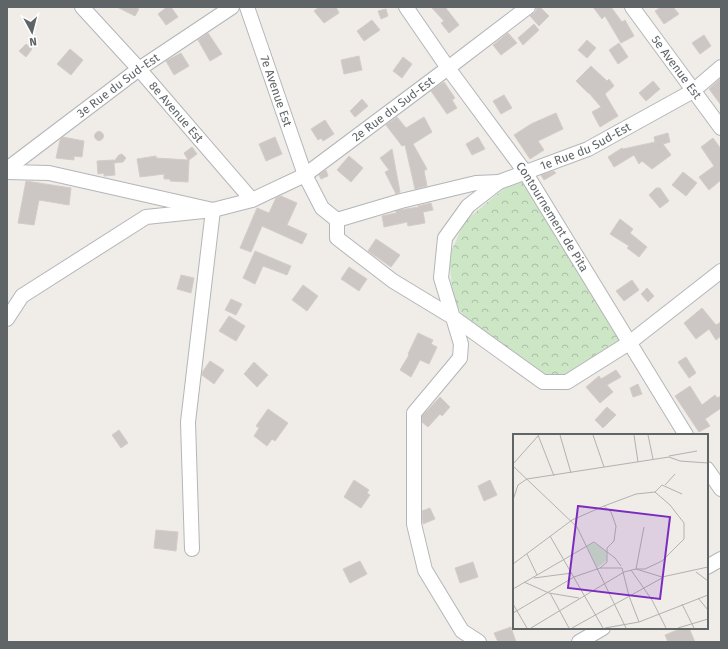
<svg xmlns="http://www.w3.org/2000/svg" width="728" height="649" font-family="'Fira Sans',sans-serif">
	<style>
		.forest { fill: url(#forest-crowns) }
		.building { fill: #ccc7c4; stroke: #d5ccc6 }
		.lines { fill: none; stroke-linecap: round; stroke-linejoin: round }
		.minor-casing { stroke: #b3b6b9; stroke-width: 16 }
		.minor { stroke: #fff; stroke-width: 14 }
		.labels { text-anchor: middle; stroke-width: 3; stroke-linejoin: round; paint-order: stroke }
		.street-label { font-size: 12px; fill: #5f6467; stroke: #fff }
		.inset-road { fill: none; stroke: #b2b2b0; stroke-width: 1 }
		.view { fill: #7b2cbf; fill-opacity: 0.15; stroke: #7b2cbf; stroke-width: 2 }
		.inset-edge { fill: none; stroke: #5f6467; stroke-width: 2 }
	</style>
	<defs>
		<pattern id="forest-crowns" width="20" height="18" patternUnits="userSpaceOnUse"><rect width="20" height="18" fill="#cde6c6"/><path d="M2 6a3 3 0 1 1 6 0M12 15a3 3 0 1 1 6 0" fill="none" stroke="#aabea5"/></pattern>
	</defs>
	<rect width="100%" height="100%" fill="#f0ece8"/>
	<!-- forest -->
	<path class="forest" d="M 517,180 L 527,184 L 616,329 L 619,343 L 570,375 L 538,374 L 469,324 L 453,300 L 449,256 L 465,221 L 501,191 Z"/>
	<!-- building -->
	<path class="building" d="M 117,7 L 135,7 L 139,9 L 135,16 Z
		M 167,7 L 171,7 L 178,17 L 166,25 L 158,14 Z
		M 319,7 L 336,7 L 339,13 L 324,23 L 314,11 Z
		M 431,7 L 445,7 L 459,25 L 449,33 L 441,23 L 444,21 Z
		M 537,7 L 540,7 L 549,16 L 539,26 L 530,16 L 536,11 Z
		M 593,7 L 611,7 L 622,22 L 625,20 L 634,36 L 621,43 L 605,16 L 602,19 Z
		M 661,7 L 673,7 L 679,14 L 664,24 L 655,11 Z
		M 386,9 L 388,16 L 381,19 L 378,11 Z
		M 372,20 L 380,30 L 364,41 L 357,31 Z
		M 534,24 L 539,30 L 523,45 L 518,38 Z
		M 208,33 L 222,54 L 210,61 L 198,40 Z
		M 508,33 L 517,43 L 501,55 L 493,45 Z
		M 704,35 L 711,46 L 700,54 L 692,43 Z
		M 587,40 L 596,48 L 587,58 L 578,50 Z
		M 619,43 L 628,57 L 618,64 L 609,50 Z
		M 26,44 L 32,49 L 26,57 L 19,51 Z
		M 70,49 L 83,60 L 71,75 L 57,64 Z
		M 181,53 L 189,66 L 174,75 L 166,61 Z
		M 359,56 L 362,70 L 344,74 L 341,60 Z
		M 403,57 L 412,64 L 402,78 L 393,71 Z
		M 591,66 L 607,81 L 609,79 L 614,86 L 605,94 L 618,116 L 600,127 L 592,112 L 601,107 L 589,93 L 588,93 L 576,81 Z
		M 721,78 L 721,105 L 709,89 Z
		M 653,81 L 660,89 L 646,101 L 639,93 Z
		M 444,82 L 455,98 L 452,100 L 457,108 L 447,114 L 431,91 Z
		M 504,95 L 512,108 L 501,114 L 493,101 Z
		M 362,99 L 368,106 L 355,117 L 350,111 Z
		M 556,113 L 563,129 L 538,141 L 544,150 L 530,159 L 514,135 L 531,124 Z
		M 397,117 L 406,128 L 424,117 L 432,132 L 413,144 L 427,169 L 424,171 L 427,186 L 415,189 L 405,145 L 402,146 L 386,125 Z
		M 325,120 L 334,134 L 323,141 L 321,138 L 318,140 L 311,129 Z
		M94.5 136a4.5 4.5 0 1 1 9 0a4.5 4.5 0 1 1-9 0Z
		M 668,133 L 670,142 L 663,144 L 671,155 L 652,169 L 642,161 L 639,164 L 634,155 L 614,167 L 608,157 L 622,148 L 623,149 L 655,142 L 654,137 Z
		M 63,137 L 84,141 L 82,157 L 74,156 L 74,160 L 56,158 L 60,140 Z
		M 275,137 L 282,154 L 266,161 L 259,144 Z
		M 478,137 L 485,149 L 472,155 L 466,144 Z
		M 713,138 L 721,149 L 721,180 L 709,190 L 699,177 L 714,166 L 701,147 Z
		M 192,147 L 197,154 L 189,160 L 188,182 L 170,181 L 170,179 L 164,179 L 164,174 L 140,177 L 137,159 L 156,156 L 156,158 L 188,160 L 184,153 Z
		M 392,149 L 400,192 L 396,194 L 385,172 L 389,170 L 380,158 Z
		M 122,154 L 126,158 L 123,162 L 114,163 L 115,175 L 104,176 L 104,173 L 98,174 L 97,161 L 114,160 L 114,161 L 119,155 Z
		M 349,156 L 363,168 L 351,182 L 337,170 Z
		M 326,170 L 328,176 L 321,179 L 319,175 Z
		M 554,171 L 556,173 L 544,180 L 541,175 Z
		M 683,172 L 697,183 L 686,196 L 672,185 Z
		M 26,181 L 71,188 L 69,205 L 39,200 L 34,225 L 18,223 Z
		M 656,188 L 660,188 L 669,201 L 660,208 L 649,195 Z
		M 281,196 L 297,203 L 287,225 L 307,234 L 302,244 L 262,226 L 251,252 L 240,248 L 257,208 L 269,213 L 276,198 Z
		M 431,203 L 433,210 L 423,212 L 425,223 L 408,226 L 407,222 L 384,227 L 382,216 L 396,213 L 396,211 L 399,210 L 419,207 L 418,206 Z
		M 620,219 L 633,229 L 630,233 L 647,247 L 639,257 L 627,248 L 629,246 L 610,234 Z
		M 376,239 L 400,255 L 391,267 L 368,251 Z
		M 255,251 L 291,266 L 287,275 L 263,266 L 255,284 L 243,278 Z
		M 349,267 L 367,279 L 359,291 L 341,279 Z
		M 181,275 L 194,278 L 191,293 L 177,289 Z
		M 632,280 L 639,290 L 624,301 L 616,291 Z
		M 303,285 L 318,296 L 307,311 L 292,300 Z
		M 647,288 L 654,296 L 648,302 L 641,294 Z
		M 231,299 L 242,304 L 236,315 L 225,310 Z
		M 702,308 L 716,325 L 721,322 L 721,336 L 716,340 L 709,329 L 696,339 L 684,323 Z
		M 229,316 L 245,326 L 236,341 L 219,331 Z
		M 418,333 L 433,340 L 431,344 L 437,347 L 429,364 L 420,360 L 411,377 L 400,370 L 409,355 L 408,354 Z
		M 686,357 L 696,373 L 689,378 L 678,362 Z
		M 210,361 L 224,370 L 214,384 L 202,375 L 203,371 Z
		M 254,362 L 268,375 L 257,387 L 244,374 Z
		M 616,370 L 621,377 L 607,385 L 613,392 L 600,403 L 586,387 L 599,376 L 601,379 Z
		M 638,384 L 642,394 L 633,397 L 630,388 Z
		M 690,386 L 702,405 L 715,395 L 717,398 L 721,396 L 721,408 L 705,419 L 710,426 L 699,432 L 675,396 Z
		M 440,397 L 450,407 L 442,416 L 440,414 L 428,427 L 422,422 L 422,416 Z
		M 607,407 L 616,415 L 603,428 L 595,420 Z
		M 268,409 L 288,423 L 275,441 L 272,439 L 267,446 L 254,436 L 259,428 L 256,426 Z
		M 119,430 L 128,443 L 121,448 L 112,435 Z
		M 354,480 L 369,490 L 367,493 L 370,495 L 361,508 L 344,497 Z
		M 490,480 L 497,495 L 484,501 L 478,486 Z
		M 430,508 L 435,519 L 423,524 L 422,511 Z
		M 156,530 L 178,532 L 176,551 L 154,548 Z
		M 360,561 L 367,574 L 350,583 L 343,569 Z
		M 473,562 L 478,577 L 460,583 L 455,568 Z
		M 511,627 L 516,642 L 498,642 L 494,633 Z
		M 682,628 L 689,628 L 695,642 L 668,642 L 665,635 Z"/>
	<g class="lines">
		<defs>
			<g id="minor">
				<path id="s1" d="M 82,7 L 139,69 L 252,200"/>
				<path id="s2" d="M 247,7 L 305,175 L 322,208 L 337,220 L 401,201 L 476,183 L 499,182"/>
				<path id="s3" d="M 406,7 L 448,68 L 525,172 L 686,435"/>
				<path id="s4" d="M 632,7 L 721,128"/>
				<path id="s5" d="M 7,169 L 139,69 L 232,7"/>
				<path id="s6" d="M 7,172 L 49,173 L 213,210 L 252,200 L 305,175 L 448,68 L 528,7"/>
				<path d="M 337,220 L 337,238 L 393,281 L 454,318 L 543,382 L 567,382 L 629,343 L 721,271"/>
				<path d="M 7,319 L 22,296 L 146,217 L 213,210 L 188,422 L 192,549"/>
				<path d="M 707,469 L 721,489"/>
				<path d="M 707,567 L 721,559"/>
				<path id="s7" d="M 479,642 L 462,631 L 425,570 L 414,524 L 414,413 L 460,358 L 461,344 L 441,278 L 445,238 L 468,206 L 499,182 L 588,149 L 693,91 L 721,67"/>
				<path d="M 579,642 L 603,628"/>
			</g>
		</defs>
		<!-- minor casing -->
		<use href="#minor" class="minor-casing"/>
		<!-- minor -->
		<use href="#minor" class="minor"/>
	</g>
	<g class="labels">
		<!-- street labels -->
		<g class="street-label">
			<text dy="4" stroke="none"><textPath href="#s4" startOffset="75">5e Avenue Est</textPath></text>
			<text dy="4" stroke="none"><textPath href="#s5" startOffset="139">3e Rue du Sud-Est</textPath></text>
			<text dy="4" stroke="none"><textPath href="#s2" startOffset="89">7e Avenue Est</textPath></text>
			<text dy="4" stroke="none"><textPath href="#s6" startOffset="419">2e Rue du Sud-Est</textPath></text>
			<text dy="4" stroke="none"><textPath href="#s1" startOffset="141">8e Avenue Est</textPath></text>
			<text dy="4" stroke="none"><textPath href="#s7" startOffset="617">1e Rue du Sud-Est</textPath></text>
			<text dy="4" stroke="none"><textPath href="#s3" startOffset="256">Contournement de Pita</textPath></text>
		</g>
	</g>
	<!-- overview -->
	<g transform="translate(513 434)">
		<rect width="195" height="195" fill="#f0ece8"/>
		<path d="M 81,109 L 93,117 L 94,126 L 84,134 L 74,112 Z" fill="#cde6c6"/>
		<path class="inset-road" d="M 25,1 L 41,42M 47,1 L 58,39M 80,1 L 91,33M 121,1 L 125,28M 135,1 L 140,25M 156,22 L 184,17M 0,30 L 25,2M 0,32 L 64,93 L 113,194M 152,51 L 162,40M 0,66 L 5,51 L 14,45 L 156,23 L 167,27 L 195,29M 131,93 L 123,135 L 132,135 L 149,127 L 171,105 L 171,89 L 157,71 L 142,58M 37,102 L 90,194M 14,120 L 24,141M 0,130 L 59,86 L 91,72 L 123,60 L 142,58 L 149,51 L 169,60M 87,134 L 109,134 L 116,162 L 126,188M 118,136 L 139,166 L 153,194M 183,138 L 195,147M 21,144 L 59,139M 11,148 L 36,159 L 66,164M 0,155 L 81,108 L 102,124 L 108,132M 37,159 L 56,194M 185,164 L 195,176M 0,170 L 14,194M 169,170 L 181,194M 0,179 L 61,143 L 87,134 L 94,128 L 94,114 L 101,107 L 103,92 L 98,78 L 91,72M 18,194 L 111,138 L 123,135 L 149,143 L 195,133M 59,194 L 149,144M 92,194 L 126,188 L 195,161M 165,194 L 195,185"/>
		<path class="view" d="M 65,72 L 157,83 L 147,165 L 55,154 Z"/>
		<rect width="195" height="195" class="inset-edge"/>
	</g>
	<!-- border -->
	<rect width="728" height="649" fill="none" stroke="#5f6467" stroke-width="16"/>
	<!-- north arrow -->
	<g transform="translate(32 32) rotate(173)" stroke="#ffffff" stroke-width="3" paint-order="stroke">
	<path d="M0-3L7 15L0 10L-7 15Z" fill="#5f6467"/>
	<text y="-6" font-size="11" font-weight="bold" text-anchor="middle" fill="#5f6467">N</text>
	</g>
</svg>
